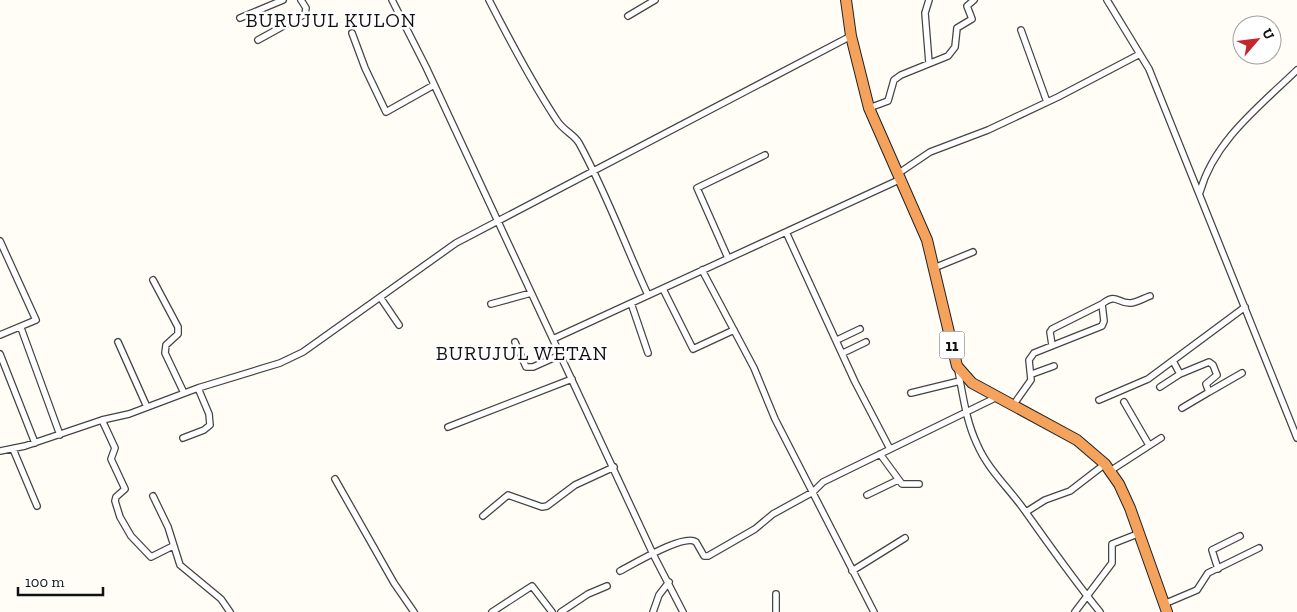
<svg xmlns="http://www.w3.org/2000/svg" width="1297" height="612" font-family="'Zilla Slab',serif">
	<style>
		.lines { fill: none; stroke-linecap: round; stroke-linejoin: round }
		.street-casing { stroke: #444; stroke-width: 8 }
		.highway-casing { stroke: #222; stroke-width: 12 }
		.street { stroke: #fff; stroke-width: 5.5 }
		.highway { stroke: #f5a25d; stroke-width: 10 }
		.labels { text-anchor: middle; stroke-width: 5; stroke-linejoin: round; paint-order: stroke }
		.shield { fill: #fff; stroke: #585858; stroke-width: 1 }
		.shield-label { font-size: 16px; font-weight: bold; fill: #111 }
		.quarter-label { font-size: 20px; letter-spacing: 1px; fill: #111; stroke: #fff }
	</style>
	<rect width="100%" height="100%" fill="#fffdf5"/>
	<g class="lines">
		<defs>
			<path id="street" d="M 392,0 L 426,67 L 653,554 L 683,612
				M 489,0 C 510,41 531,81 556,119 C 563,131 574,134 579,143 C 606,192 625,245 648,295
				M 929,0 L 925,13 L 929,63
				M 1107,0 L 1149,69 L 1297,438
				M 628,16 L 655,0
				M 240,18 L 283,0
				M 1021,30 L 1047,102
				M 352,33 L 365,68 L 386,112 L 434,85
				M 258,40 L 305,14 L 306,8 L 301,0
				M 869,108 L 888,101 L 894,80 L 901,75 L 948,56 L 955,47 L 957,28 L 972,19 L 967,6 L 974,0
				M 899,173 L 930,152 L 988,130 L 1058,97 L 1140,54
				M 1200,192 C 1214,141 1260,106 1297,70
				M 786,232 L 855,382 L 890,449
				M 0,241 L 36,320 L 0,335
				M 728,258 L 697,188 L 765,155
				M 934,268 L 973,252
				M 702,270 L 754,368 L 775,419 L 874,612
				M 153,280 L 178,327 L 178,334 L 166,345 L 165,353 L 184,393
				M 663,289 L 693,349 L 734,330
				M 380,297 L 399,325
				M 631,303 L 648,353
				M 491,304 L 531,293
				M 21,328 L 60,435
				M 553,339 L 901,179
				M 837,340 L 860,329
				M 118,342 L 147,407
				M 515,342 L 526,367 L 533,367 L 560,355
				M 1052,345 L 1050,332 L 1052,329 L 1102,304
				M 843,353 L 866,342
				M 0,354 L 35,443
				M 1173,361 L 1180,374
				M 958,370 C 963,395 966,421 977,444 C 988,470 1009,488 1025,511 C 1050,546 1073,579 1100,612
				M 1032,374 L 1054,366
				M 1160,387 L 1180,374 L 1209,362 L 1213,365 L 1217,375 L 1206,384 L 1209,392 L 1242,373
				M 911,393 L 960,381
				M 1099,400 L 1148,379 L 1245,307
				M 1124,402 L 1149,445
				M 1014,404 L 1031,380 L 1029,360 L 1034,353 L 1102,326 L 1104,321 L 1102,304 C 1117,292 1117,304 1131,303 C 1138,302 1144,298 1150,296
				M 1182,408 L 1209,392
				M 102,420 L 115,448 L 111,459 L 125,489 L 116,497 L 115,501 L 120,517 L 131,536 L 151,557 L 173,546
				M 448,427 L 572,379
				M 183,438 L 204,430 L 210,425 L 209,414 L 198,388
				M 13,449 L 37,506
				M 0,451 L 25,446 L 102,420 L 129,414 L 198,388 L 280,363 L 303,352 L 456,243 L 851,36
				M 880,454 L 902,484 L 919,484
				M 1110,471 L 1161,438
				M 335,479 L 394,583 L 414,612
				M 867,495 L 898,480
				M 153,496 L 168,527 L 180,565 L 221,599 L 230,612
				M 1026,512 L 1045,500 L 1070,491 L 1105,464
				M 483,516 L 508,495 L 542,507 L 547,506 L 575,485 L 614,467
				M 1218,569 L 1212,550 L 1240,536
				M 620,571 C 634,564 684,533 696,542 L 704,556 L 708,556 L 755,529 L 773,514 L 813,492 L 823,482 L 997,397
				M 852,571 L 905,538
				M 1164,604 L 1197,590 L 1208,573 L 1259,548
				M 492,612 L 532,586 L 552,612
				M 561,612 L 588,594 L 607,586
				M 653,612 L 659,595 L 669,582
				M 776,612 L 776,594
				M 1075,612 L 1112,563 L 1112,544 L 1140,533"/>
			<path id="highway" d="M 846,0 L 851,36 L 869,108 L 927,240 L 957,366 L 972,383 L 1077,440 L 1105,464 L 1119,484 L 1130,508 L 1167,612"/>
		</defs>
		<!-- street casing -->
		<use href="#street" class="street-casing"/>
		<!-- highway casing -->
		<use href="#highway" class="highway-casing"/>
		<!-- street -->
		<use href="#street" class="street"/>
		<!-- highway -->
		<use href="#highway" class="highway"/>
	</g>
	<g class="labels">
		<!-- shield labels -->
		<rect class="shield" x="939.5" y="331.5" width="25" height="27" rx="4"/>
		<g class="shield-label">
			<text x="952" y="351">11</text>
		</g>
		<!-- quarter labels -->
		<g class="quarter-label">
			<text x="331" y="27">BURUJUL KULON</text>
			<text x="522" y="360">BURUJUL WETAN</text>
		</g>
	</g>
	<!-- north arrow -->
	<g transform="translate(1257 40) rotate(62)"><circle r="24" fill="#ffffff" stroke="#a0a0a0"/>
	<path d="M0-4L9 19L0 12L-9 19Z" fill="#c4262e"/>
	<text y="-8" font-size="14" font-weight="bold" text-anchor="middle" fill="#111111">U</text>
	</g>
	<!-- scale -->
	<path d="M18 587v8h85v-8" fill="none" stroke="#111111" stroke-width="2.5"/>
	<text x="25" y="587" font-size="15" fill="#111111" stroke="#ffffff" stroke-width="4" paint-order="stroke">100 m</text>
</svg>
